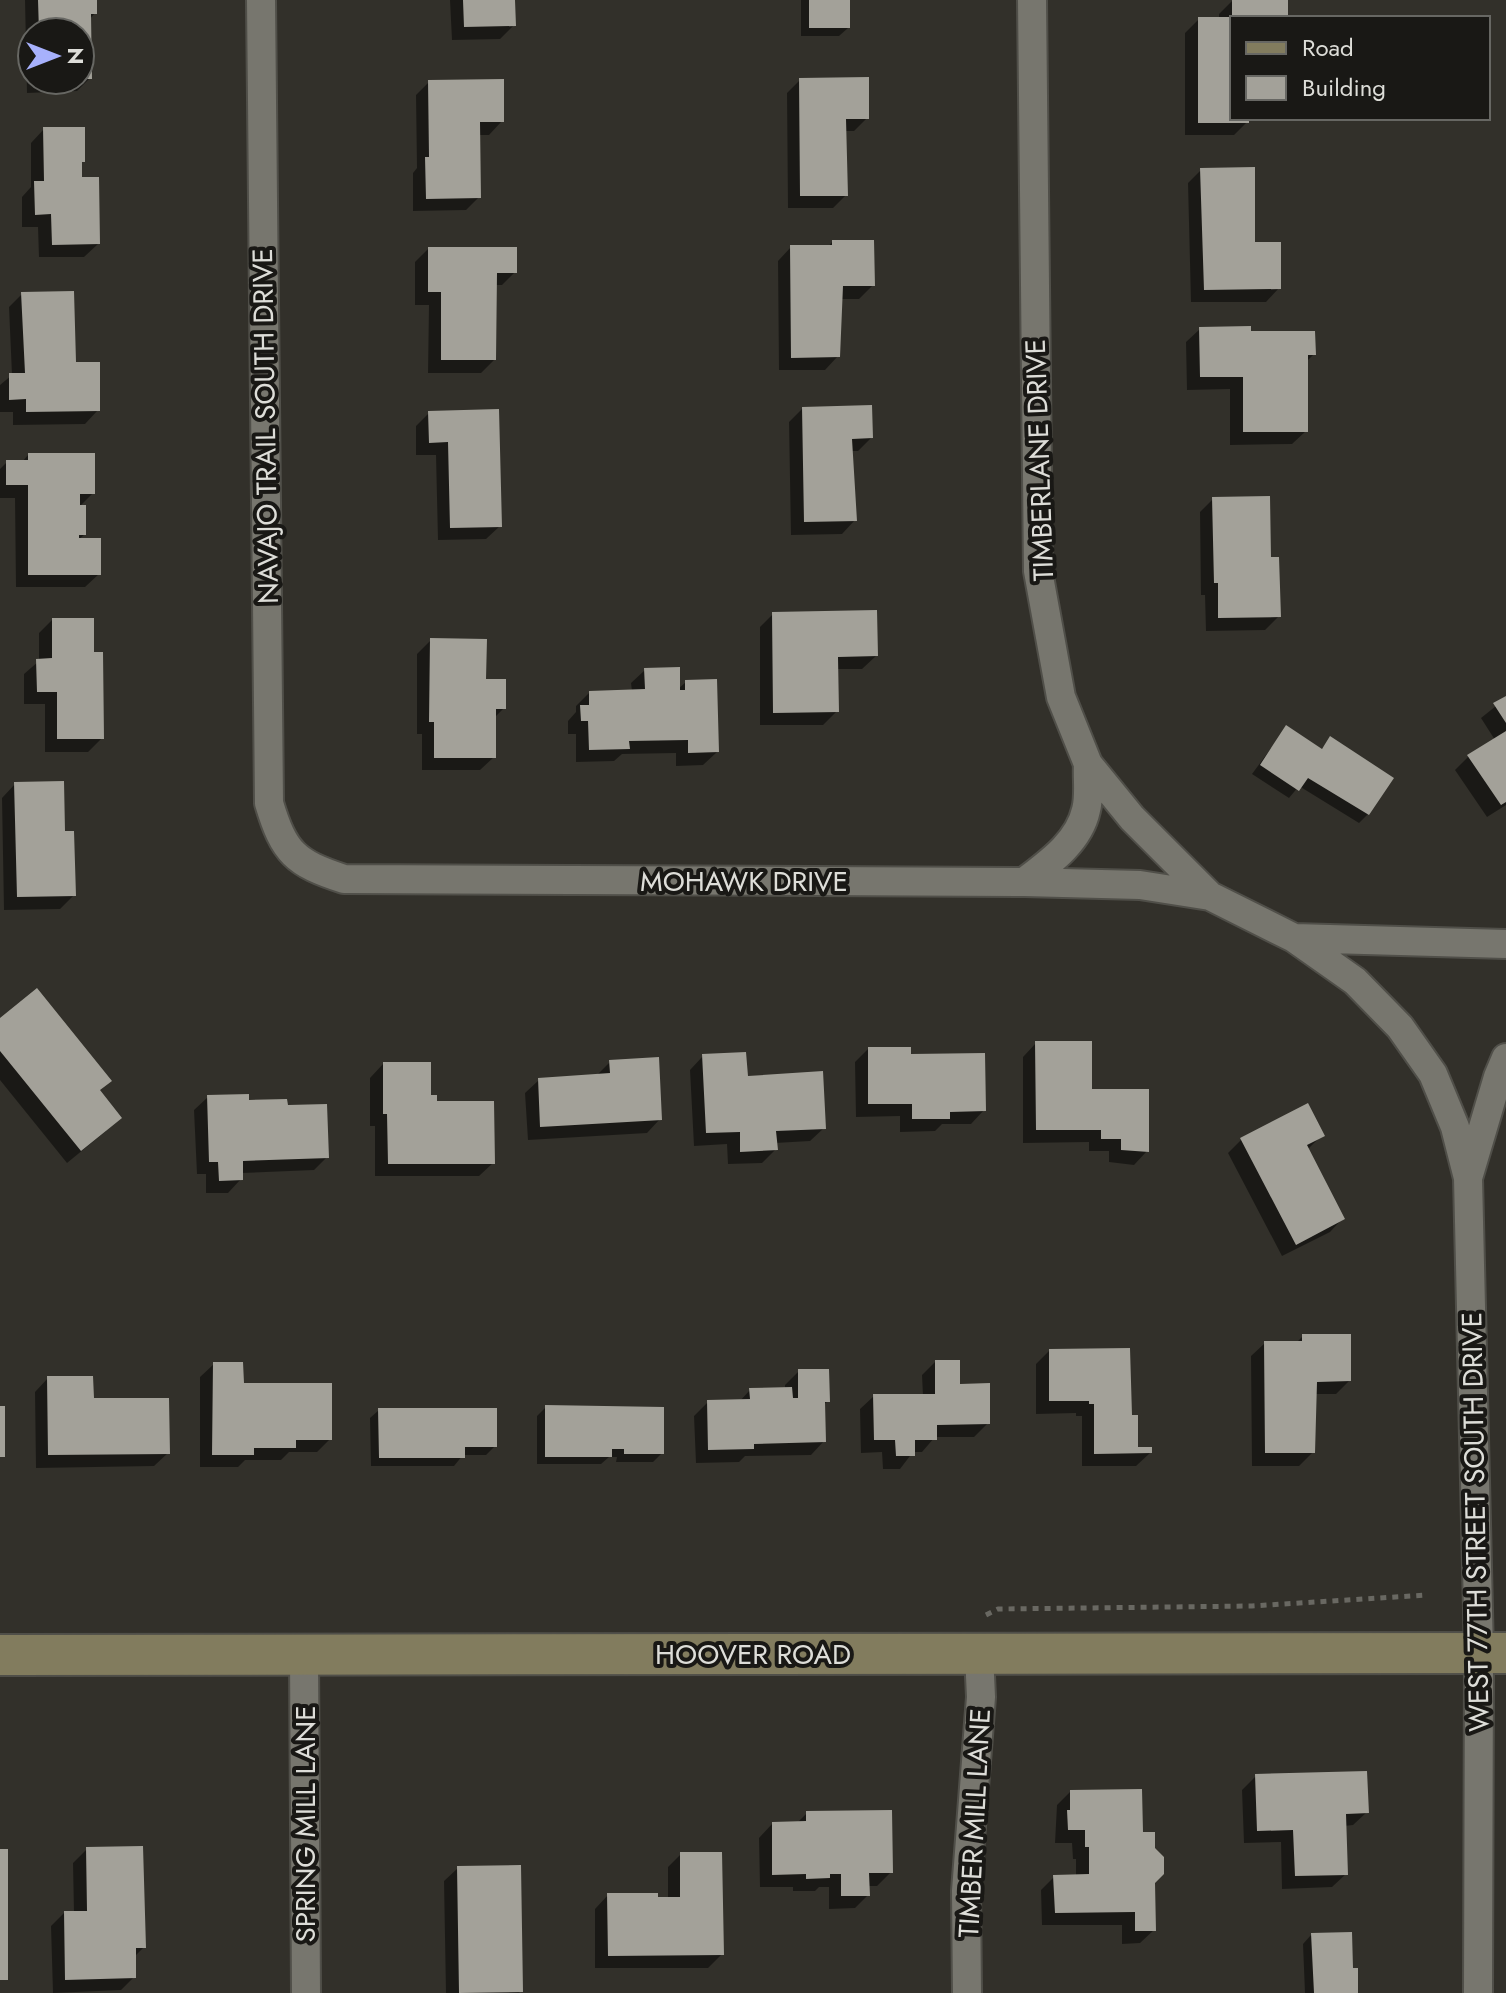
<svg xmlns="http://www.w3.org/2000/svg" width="1506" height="1993" font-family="Jost,sans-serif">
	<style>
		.shadow { fill: #0007; fill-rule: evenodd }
		.building { fill: #a3a199 }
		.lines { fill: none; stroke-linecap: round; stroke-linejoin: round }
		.street-casing { stroke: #504f49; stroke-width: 32 }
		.secondary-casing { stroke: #504f49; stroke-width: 44 }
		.path { stroke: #696862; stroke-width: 5; stroke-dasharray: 6 6; stroke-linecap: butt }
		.street { stroke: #77766e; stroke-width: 28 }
		.secondary { stroke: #827c5e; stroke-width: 40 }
		.labels { text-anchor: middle; stroke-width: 8; stroke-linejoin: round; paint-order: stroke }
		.street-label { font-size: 28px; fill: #ddddd8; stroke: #191815 }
	</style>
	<rect width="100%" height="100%" fill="#32302a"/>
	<!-- shadow -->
	<path class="shadow" d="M 25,0 L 95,0 L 95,13 L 89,20 L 90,78 L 77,91 L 27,93 ZM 32,32 L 80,32 L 80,80 L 32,80 Z
		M 450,0 L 513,0 L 514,25 L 500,39 L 452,40 Z
		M 801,0 L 849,0 L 848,28 L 839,36 L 801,36 Z
		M 1233,0 L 1286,18 L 1232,18 L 1232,118 L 1247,118 L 1247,122 L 1234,135 L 1185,135 L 1185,33 L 1199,19 L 1219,19 L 1219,14 Z
		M 800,80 L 867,118 L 854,131 L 844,131 L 846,195 L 833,208 L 788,208 L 787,93 Z
		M 429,82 L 502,121 L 489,135 L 478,135 L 479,197 L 466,210 L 413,211 L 413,173 L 417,168 L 416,95 Z
		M 44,129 L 80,164 L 80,179 L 98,244 L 84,257 L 39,257 L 38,227 L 22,227 L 22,197 L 31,187 L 31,143 Z
		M 1201,170 L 1253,244 L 1279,288 L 1266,302 L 1191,302 L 1188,183 Z
		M 832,242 L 873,285 L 859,299 L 841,299 L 838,356 L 825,370 L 779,370 L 778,261 L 791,247 L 828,247 Z
		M 428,249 L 515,272 L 502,285 L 495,285 L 494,360 L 481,373 L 428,373 L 429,305 L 415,305 L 415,262 Z
		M 22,294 L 74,364 L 98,410 L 85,424 L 13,425 L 13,412 L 0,412 L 0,385 L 12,375 L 9,307 Z
		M 1200,329 L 1249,333 L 1314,354 L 1306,362 L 1306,431 L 1292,444 L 1230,445 L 1230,389 L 1187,390 L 1186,342 Z
		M 802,409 L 871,438 L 858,451 L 851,451 L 855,520 L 842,534 L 791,535 L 789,422 Z
		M 497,411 L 500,526 L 486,539 L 438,540 L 436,455 L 416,455 L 416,426 L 429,413 Z
		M 28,455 L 93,493 L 79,507 L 84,535 L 78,540 L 99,574 L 85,587 L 16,587 L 15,498 L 0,498 L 0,469 L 7,462 L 22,462 Z
		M 1213,499 L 1269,559 L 1279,616 L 1265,630 L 1206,631 L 1205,595 L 1201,595 L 1200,512 Z
		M 773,614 L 876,656 L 862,669 L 836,669 L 837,711 L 823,725 L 760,725 L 760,627 Z
		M 52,620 L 92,654 L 102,738 L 88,752 L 45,752 L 45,704 L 24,704 L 24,674 L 39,661 L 39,633 Z
		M 431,640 L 484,681 L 504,708 L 494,718 L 494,757 L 480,770 L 422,770 L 422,734 L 417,734 L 417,654 Z
		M 645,670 L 678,689 L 686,682 L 717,752 L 703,765 L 676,766 L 676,753 L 622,754 L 614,761 L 576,762 L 576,734 L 568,734 L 568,721 L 576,712 L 576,706 L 590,692 L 632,691 L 631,683 Z
		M 1506,698 L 1506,805 L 1487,817 L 1455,770 L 1468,757 L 1495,740 L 1481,718 Z
		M 1286,728 L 1315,756 L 1331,739 L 1368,814 L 1359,823 L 1299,786 L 1289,798 L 1252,774 Z
		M 15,784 L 63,833 L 74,895 L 60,909 L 4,910 L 2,798 Z
		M 0,1020 L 106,1131 L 67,1163 L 0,1080 Z
		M 1036,1043 L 1090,1091 L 1147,1151 L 1134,1165 L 1109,1162 L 1109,1151 L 1089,1151 L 1089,1142 L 1023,1143 L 1023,1057 Z
		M 868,1049 L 909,1056 L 984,1110 L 971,1124 L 942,1124 L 935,1131 L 900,1132 L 900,1116 L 856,1117 L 855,1062 Z
		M 703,1056 L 746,1078 L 824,1128 L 810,1141 L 775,1143 L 776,1149 L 762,1163 L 728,1164 L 727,1144 L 694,1146 L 690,1070 Z
		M 610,1062 L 660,1119 L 647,1133 L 528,1140 L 525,1093 L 539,1080 L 596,1076 Z
		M 383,1064 L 429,1097 L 493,1163 L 479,1176 L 375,1176 L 375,1126 L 370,1126 L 370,1078 Z
		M 208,1097 L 286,1107 L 327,1157 L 314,1170 L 241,1173 L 241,1179 L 228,1193 L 206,1193 L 206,1174 L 197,1174 L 194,1110 Z
		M 1307,1106 L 1322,1135 L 1307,1150 L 1343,1218 L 1330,1232 L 1282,1256 L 1228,1153 L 1241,1140 Z
		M 1303,1336 L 1349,1381 L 1336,1394 L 1315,1394 L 1313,1452 L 1299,1466 L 1252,1466 L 1251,1356 L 1265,1343 L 1296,1343 Z
		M 1049,1351 L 1130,1417 L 1137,1449 L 1150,1453 L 1136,1466 L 1082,1466 L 1082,1416 L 1076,1416 L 1076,1413 L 1036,1414 L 1036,1364 Z
		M 935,1362 L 988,1423 L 974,1437 L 935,1437 L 922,1452 L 913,1452 L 900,1469 L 883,1469 L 882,1452 L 861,1453 L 860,1409 L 874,1396 L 923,1396 L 922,1375 Z
		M 214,1364 L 242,1385 L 330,1439 L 317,1452 L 289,1452 L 281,1460 L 245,1460 L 238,1467 L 200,1467 L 200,1377 Z
		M 799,1371 L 828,1401 L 823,1405 L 824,1441 L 811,1455 L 745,1456 L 739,1462 L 696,1463 L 694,1416 L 708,1402 L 739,1402 L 750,1390 L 785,1389 L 785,1385 Z
		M 48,1378 L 92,1400 L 168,1453 L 154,1466 L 36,1468 L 35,1392 Z
		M 546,1407 L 662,1453 L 653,1462 L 616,1462 L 617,1457 L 609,1457 L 601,1464 L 537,1464 L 537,1416 Z
		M 379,1410 L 495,1446 L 486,1455 L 463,1455 L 454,1466 L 371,1466 L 370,1418 Z
		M 1256,1776 L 1367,1812 L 1353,1825 L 1344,1826 L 1346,1874 L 1332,1887 L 1282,1889 L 1281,1842 L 1244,1843 L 1242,1790 Z
		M 1070,1792 L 1153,1882 L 1154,1930 L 1140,1943 L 1122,1944 L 1122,1925 L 1042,1925 L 1041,1890 L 1054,1877 L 1076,1876 L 1076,1859 L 1073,1859 L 1072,1843 L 1055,1843 L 1057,1805 Z
		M 807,1813 L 891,1872 L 877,1886 L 868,1886 L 868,1895 L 855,1908 L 829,1909 L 829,1887 L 819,1887 L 815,1891 L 793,1891 L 793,1887 L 760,1887 L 759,1838 L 772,1824 L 796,1824 Z
		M 87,1849 L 144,1947 L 134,1957 L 134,1977 L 121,1990 L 53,1993 L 51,1926 L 64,1913 L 74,1913 L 73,1863 Z
		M 681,1854 L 722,1954 L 708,1968 L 595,1968 L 595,1909 L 608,1895 L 668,1899 L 668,1867 Z
		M 458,1868 L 521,1991 L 519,1993 L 446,1993 L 444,1881 Z
		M 1311,1935 L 1356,1993 L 1305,1993 L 1303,1944 Z"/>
	<!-- building -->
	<path class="building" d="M 38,0 L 97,0 L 97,14 L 91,14 L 92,79 L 80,79 L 80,32 L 39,32 Z
		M 463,0 L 515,0 L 516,26 L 464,27 Z
		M 809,0 L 850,0 L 850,28 L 809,28 Z
		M 1232,0 L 1288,0 L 1288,18 L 1232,18 L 1232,118 L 1249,118 L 1249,123 L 1198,123 L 1198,17 L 1232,17 Z
		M 869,77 L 869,119 L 846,119 L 848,196 L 800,196 L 799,78 Z
		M 504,79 L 504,122 L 480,122 L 481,198 L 426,199 L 425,157 L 429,157 L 428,80 Z
		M 43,127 L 85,127 L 85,162 L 82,162 L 82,177 L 99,177 L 100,244 L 52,245 L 51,214 L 35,215 L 34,181 L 44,181 Z
		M 1255,167 L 1255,242 L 1281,242 L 1281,289 L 1204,290 L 1200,168 Z
		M 832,240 L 874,240 L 875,286 L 843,286 L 840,357 L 791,358 L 790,245 L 832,245 Z
		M 428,247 L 517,247 L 517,273 L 497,273 L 496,360 L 441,360 L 441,292 L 428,292 Z
		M 74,291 L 76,362 L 100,362 L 100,411 L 26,412 L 26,399 L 9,400 L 9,373 L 25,373 L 21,292 Z
		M 1251,326 L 1251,331 L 1315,331 L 1316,355 L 1308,355 L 1308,432 L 1243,432 L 1243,377 L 1200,377 L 1199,327 Z
		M 872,405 L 873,438 L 852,439 L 857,521 L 804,522 L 802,407 Z
		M 499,409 L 502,527 L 450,528 L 448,442 L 429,443 L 428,411 Z
		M 28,453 L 95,453 L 95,494 L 80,494 L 80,505 L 86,505 L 86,535 L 79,535 L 79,538 L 101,538 L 101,575 L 28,575 L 28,485 L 6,485 L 6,460 L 28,460 Z
		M 1270,496 L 1271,557 L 1279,557 L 1281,617 L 1218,618 L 1218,583 L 1214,583 L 1212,497 Z
		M 877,610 L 878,656 L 838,657 L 839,712 L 773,713 L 772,612 Z
		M 52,618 L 94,618 L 94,652 L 103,652 L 104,739 L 57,739 L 57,692 L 37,692 L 36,659 L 52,658 Z
		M 430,638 L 487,639 L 486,679 L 506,679 L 506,709 L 496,709 L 496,758 L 434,758 L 434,722 L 429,722 Z
		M 680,667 L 680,690 L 685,690 L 685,680 L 717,679 L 719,752 L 688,753 L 688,740 L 629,741 L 630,749 L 589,750 L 588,721 L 581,721 L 580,705 L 589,705 L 589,691 L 645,689 L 644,668 Z
		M 1506,696 L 1506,723 L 1493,703 Z
		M 1286,725 L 1322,749 L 1330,736 L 1394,778 L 1369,815 L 1308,778 L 1299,791 L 1260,765 Z
		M 1506,731 L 1506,802 L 1501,805 L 1467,755 Z
		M 64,781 L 65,831 L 74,831 L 76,896 L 17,897 L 14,782 Z
		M 37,988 L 112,1081 L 100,1090 L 122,1118 L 81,1151 L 0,1051 L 0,1018 Z
		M 1035,1041 L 1092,1041 L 1092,1089 L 1149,1089 L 1149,1152 L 1121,1150 L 1121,1139 L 1101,1139 L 1101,1130 L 1036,1130 Z
		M 868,1047 L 911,1047 L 911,1054 L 985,1053 L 986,1111 L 950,1112 L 950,1119 L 912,1119 L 912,1104 L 868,1104 Z
		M 746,1052 L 748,1076 L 823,1071 L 826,1129 L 776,1131 L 778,1150 L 740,1152 L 740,1132 L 706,1133 L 702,1054 Z
		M 659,1057 L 662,1120 L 540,1127 L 538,1078 L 610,1073 L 609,1060 Z
		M 383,1062 L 431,1062 L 431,1095 L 437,1095 L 437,1101 L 494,1101 L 495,1164 L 388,1164 L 387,1114 L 383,1114 Z
		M 249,1094 L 249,1100 L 287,1099 L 288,1105 L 327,1104 L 329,1158 L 243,1161 L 243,1180 L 219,1181 L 218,1162 L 209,1162 L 207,1095 Z
		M 1308,1103 L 1325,1136 L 1307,1145 L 1345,1219 L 1296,1245 L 1240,1138 Z
		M 1302,1334 L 1351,1334 L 1351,1381 L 1317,1382 L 1315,1453 L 1265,1453 L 1264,1341 L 1302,1341 Z
		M 1130,1348 L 1132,1415 L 1138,1415 L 1138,1447 L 1152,1447 L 1152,1453 L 1094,1454 L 1094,1404 L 1089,1404 L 1089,1401 L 1049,1401 L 1049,1349 Z
		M 935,1360 L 960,1360 L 960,1384 L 990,1383 L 990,1424 L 937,1425 L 937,1440 L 915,1440 L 915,1456 L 896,1456 L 895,1440 L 874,1440 L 873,1394 L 935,1394 Z
		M 213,1362 L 243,1362 L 244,1383 L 332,1383 L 332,1440 L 296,1440 L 296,1448 L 254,1448 L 254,1455 L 212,1455 Z
		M 798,1369 L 829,1369 L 830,1402 L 825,1402 L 826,1442 L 754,1444 L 754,1449 L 708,1450 L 707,1400 L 750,1399 L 749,1388 L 792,1387 L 793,1398 L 798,1398 Z
		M 47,1376 L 93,1376 L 94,1398 L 169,1398 L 170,1454 L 48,1455 Z
		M 545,1405 L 664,1407 L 664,1454 L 624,1454 L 624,1449 L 612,1449 L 612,1457 L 545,1457 Z
		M 0,1406 L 5,1406 L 5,1457 L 0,1457 Z
		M 378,1408 L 497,1408 L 497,1447 L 465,1447 L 465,1458 L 379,1458 Z
		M 1367,1771 L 1369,1813 L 1346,1814 L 1348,1875 L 1295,1876 L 1293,1830 L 1257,1831 L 1255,1774 Z
		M 1142,1789 L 1143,1832 L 1155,1832 L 1155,1848 L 1164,1857 L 1164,1874 L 1155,1883 L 1156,1931 L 1135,1931 L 1135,1912 L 1055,1913 L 1053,1875 L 1089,1874 L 1089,1847 L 1085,1847 L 1085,1830 L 1068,1830 L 1067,1810 L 1070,1810 L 1070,1790 Z
		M 892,1810 L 893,1873 L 869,1873 L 870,1896 L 841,1896 L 841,1874 L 830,1874 L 830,1878 L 806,1879 L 806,1874 L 772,1875 L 772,1822 L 806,1821 L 806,1811 Z
		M 143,1846 L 146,1948 L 136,1948 L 136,1978 L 65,1980 L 64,1911 L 87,1911 L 86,1847 Z
		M 0,1849 L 8,1849 L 8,1980 L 0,1980 Z
		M 680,1852 L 722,1852 L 724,1955 L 608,1956 L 607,1893 L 658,1893 L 658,1897 L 680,1897 Z
		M 521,1865 L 523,1992 L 459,1993 L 457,1866 Z
		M 1352,1932 L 1353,1968 L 1358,1968 L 1358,1993 L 1314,1993 L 1311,1933 Z"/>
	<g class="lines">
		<defs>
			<path id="street" d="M 261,0 L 269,803 C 284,853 295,863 344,879 L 1024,882 L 1140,885 L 1210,896
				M 1032,0 L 1038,571 L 1061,697 L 1088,764 L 1132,818 L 1210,896 L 1294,938 L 1355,981 L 1400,1027 L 1433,1074 L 1455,1127 L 1468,1178
				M 1024,882 C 1049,863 1079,842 1086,810 C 1090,796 1087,779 1088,764
				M 1294,938 L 1506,944
				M 304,1655 L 306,1993
				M 967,1993 L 966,1891 L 981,1697 L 979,1654
				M 1478,1993 L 1479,1653 L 1468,1178 L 1498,1077 L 1506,1058"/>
			<path id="secondary" d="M 0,1655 L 1506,1653"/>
		</defs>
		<!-- street casing -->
		<use href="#street" class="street-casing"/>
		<!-- secondary casing -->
		<use href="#secondary" class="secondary-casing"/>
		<!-- path -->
		<path class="path" d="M 986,1615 L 998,1609 L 1252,1606 L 1427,1595"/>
		<!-- street -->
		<use href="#street" class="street"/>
		<!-- secondary -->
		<use href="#secondary" class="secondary"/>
	</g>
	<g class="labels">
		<!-- street labels -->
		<g class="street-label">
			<text transform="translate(265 426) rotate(-91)" y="10">NAVAJO TRAIL SOUTH DRIVE</text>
			<text transform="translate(1039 460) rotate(-92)" y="10">TIMBERLANE DRIVE</text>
			<text x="744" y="891">MOHAWK DRIVE</text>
			<text transform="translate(1475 1522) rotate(-91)" y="10">WEST 77TH STREET SOUTH DRIVE</text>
			<text x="753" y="1664">HOOVER ROAD</text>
			<text transform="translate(974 1823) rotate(-87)" y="10">TIMBER MILL LANE</text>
			<text transform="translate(305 1824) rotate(-90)" y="10">SPRING MILL LANE</text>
		</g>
	</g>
	<!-- legend -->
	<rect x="1230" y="16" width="260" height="104" fill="#191815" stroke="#676763" stroke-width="2"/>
	<rect x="1246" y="42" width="40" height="12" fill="#827c5e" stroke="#676763" stroke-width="2"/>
	<text x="1302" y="56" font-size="24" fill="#ddddd8">Road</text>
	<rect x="1246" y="76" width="40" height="24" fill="#a3a199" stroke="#676763" stroke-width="2"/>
	<text x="1302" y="96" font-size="24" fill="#ddddd8">Building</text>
	<!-- north arrow -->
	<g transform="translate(56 56) rotate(90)"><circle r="38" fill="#191815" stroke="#676763" stroke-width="2"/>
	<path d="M0-6L14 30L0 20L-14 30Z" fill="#a7b1fc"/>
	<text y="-12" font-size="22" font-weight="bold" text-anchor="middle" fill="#ddddd8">N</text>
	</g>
</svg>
